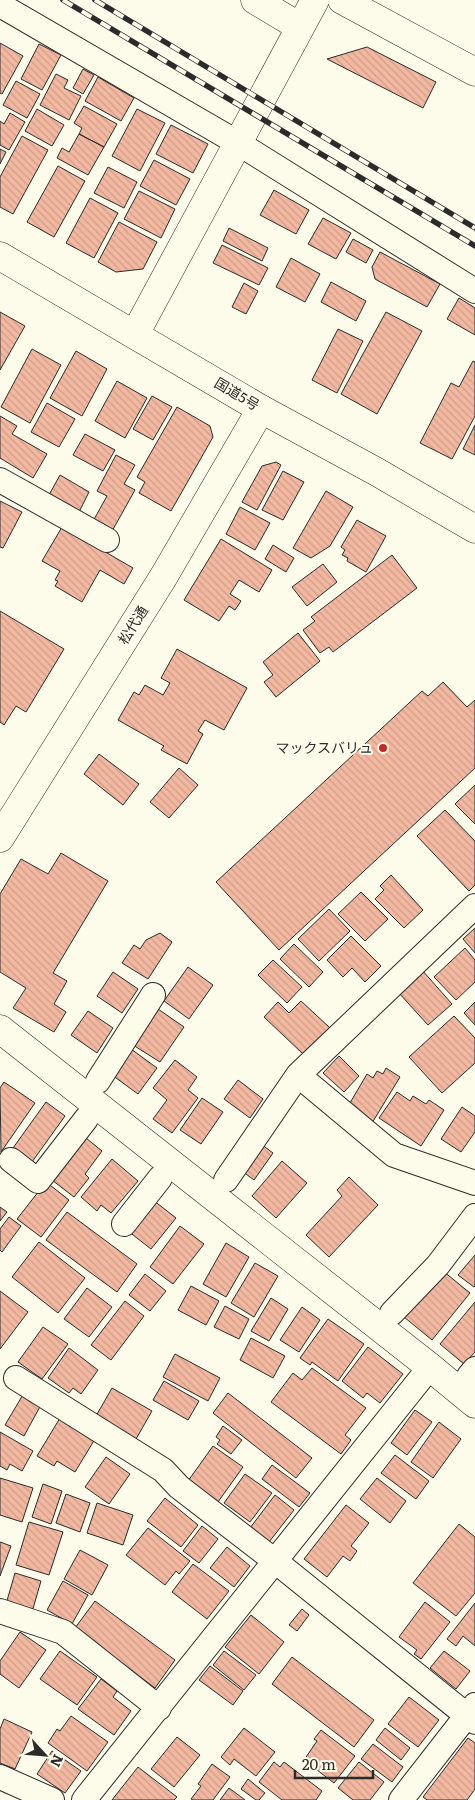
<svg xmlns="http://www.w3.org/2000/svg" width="475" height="1800" font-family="Literata,'Noto Sans JP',serif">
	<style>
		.building { fill: url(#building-back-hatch); stroke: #2b2b2b }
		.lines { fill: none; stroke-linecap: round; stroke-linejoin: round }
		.street-casing { stroke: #2b2b2b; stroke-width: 26 }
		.secondary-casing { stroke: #2b2b2b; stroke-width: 29 }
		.highway-casing { stroke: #2b2b2b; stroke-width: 29 }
		.street { stroke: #fdfbea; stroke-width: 24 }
		.secondary { stroke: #fdfbea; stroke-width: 28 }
		.highway { stroke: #fdfbea; stroke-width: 28 }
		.rail-casing { stroke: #2b2b2b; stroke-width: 5.5 }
		.rail { stroke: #fdfbea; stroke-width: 4; stroke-dasharray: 11; stroke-linecap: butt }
		.poi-dot { fill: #c62828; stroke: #fdfbea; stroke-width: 2 }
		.labels { text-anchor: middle; stroke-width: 4; stroke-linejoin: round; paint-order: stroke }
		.street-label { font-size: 14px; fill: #2b2b2b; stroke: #fdfbea }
		.poi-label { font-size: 14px; fill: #2b2b2b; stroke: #fdfbea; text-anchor: end }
	</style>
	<defs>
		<pattern id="building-back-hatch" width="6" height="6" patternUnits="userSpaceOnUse" patternTransform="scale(1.25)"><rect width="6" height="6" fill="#f2b8a0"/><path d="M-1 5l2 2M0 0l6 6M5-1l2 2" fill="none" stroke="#d09e8a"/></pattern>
	</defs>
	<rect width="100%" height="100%" fill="#fdfbea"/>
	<!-- building -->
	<path class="building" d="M 0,43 L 23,56 L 2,94 L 0,93 Z
		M 39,44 L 61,55 L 42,90 L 21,79 Z
		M 367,47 L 436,82 L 423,108 L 327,59 Z
		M 83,69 L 94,75 L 83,94 L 73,88 Z
		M 56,74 L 68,80 L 64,88 L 81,96 L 69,120 L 40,105 Z
		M 98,77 L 134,98 L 121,121 L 85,101 Z
		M 16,81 L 40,94 L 27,118 L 3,105 Z
		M 84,106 L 117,124 L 104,147 L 79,134 L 82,128 L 74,123 Z
		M 37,109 L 64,125 L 52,146 L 25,131 Z
		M 137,109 L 165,123 L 140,171 L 112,156 Z
		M 10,113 L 25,122 L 9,150 L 0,145 L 0,121 L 4,124 Z
		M 171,125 L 208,144 L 193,173 L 156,154 Z
		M 79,134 L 104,147 L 88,175 L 57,158 L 62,148 L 69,152 Z
		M 22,136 L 48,150 L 13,214 L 0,207 L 0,177 Z
		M 0,149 L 6,152 L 0,164 Z
		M 154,160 L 190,179 L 176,205 L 140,186 Z
		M 58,166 L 85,181 L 54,237 L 27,222 Z
		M 108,167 L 137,182 L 124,208 L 94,193 Z
		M 274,190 L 309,210 L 296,234 L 260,215 Z
		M 139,191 L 175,209 L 161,238 L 124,219 Z
		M 90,198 L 118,213 L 94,258 L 66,243 Z
		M 323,218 L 351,233 L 336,259 L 308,244 Z
		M 119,222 L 157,242 L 143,269 L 116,272 L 98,262 Z
		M 229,228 L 268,248 L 262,261 L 223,241 Z
		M 353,239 L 373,250 L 366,263 L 346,252 Z
		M 222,245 L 268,268 L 259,285 L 213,263 Z
		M 380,252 L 440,284 L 427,307 L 375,279 L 372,267 Z
		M 291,258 L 320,274 L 305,302 L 276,287 Z
		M 331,282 L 366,301 L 356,321 L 321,302 Z
		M 244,283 L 258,291 L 246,314 L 232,307 Z
		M 459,298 L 475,308 L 475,335 L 447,319 Z
		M 0,312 L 25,326 L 0,370 Z
		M 386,312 L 422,331 L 377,414 L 341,394 Z
		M 338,329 L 363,341 L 337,393 L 312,380 Z
		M 32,349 L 61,365 L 30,423 L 1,407 Z
		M 76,351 L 107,369 L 82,416 L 50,398 Z
		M 473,361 L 475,362 L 475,416 L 452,459 L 420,443 L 451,383 L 459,387 Z
		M 117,381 L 147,398 L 125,438 L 95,421 Z
		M 152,396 L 172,407 L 153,440 L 133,429 Z
		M 47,403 L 75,419 L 59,447 L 31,432 Z
		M 177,407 L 210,426 L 213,437 L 171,511 L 139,493 L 145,482 L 137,477 Z
		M 0,416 L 17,426 L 12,434 L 47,454 L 33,478 L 0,458 Z
		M 475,425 L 475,455 L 463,449 Z
		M 85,434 L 115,450 L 103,471 L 73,455 Z
		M 116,455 L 135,465 L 124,484 L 135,490 L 111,533 L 92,523 L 107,496 L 97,491 Z
		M 276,462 L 281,465 L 257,510 L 242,502 L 262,466 Z
		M 283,471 L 304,482 L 283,520 L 262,510 Z
		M 60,475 L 89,492 L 79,512 L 49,495 Z
		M 326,491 L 353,507 L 330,546 L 311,558 L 293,548 Z
		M 0,501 L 22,512 L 3,548 L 0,547 Z
		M 240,507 L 270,523 L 255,550 L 226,534 Z
		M 357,520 L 386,536 L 366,572 L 347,561 L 348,558 L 342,555 L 345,550 L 341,547 Z
		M 62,527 L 133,568 L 124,584 L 100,570 L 82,602 L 55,586 L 58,581 L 55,580 L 60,571 L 42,561 Z
		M 221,539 L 272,570 L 259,592 L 239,580 L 230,594 L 241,601 L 235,610 L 229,606 L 219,621 L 184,600 Z
		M 273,545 L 294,558 L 286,572 L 265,559 Z
		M 392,555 L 417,588 L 333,652 L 329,647 L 320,653 L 303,630 L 315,621 L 311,617 Z
		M 323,564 L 337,582 L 307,606 L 292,587 Z
		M 0,611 L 64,649 L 26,712 L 16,706 L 4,725 L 0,722 Z
		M 298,633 L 320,661 L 276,697 L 264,682 L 273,675 L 263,662 Z
		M 177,649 L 247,688 L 224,730 L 205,720 L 198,731 L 203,734 L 187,764 L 161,750 L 164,746 L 118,720 L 134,692 L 139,695 L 145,685 L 163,695 L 170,683 L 161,678 Z
		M 443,682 L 467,707 L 475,700 L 475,768 L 279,950 L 216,882 L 422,691 L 428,696 Z
		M 99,754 L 139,784 L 123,805 L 84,774 Z
		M 179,768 L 198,785 L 169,818 L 150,802 Z
		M 475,785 L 475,824 L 455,804 Z
		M 445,810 L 475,841 L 475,885 L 469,891 L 417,836 Z
		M 61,853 L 108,881 L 53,973 L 67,981 L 54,1004 L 66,1012 L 54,1032 L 13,1008 L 26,988 L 0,972 L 0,894 L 21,859 L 48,874 Z
		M 391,875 L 423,910 L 404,928 L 375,899 L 384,890 L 380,886 Z
		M 361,892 L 388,919 L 365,941 L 338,914 Z
		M 329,909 L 350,931 L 319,961 L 298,939 Z
		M 475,928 L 475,953 L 463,939 Z
		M 160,933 L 172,942 L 148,979 L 122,963 L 134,945 L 140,949 L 146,940 Z
		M 351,936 L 381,966 L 365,982 L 352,968 L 343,977 L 327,960 Z
		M 294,944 L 323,972 L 309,987 L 280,959 Z
		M 465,948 L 475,960 L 475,982 L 456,1000 L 434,977 Z
		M 273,960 L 302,987 L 287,1003 L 258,975 Z
		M 188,967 L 213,985 L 189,1019 L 164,1001 Z
		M 422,970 L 452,1004 L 428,1025 L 398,992 Z
		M 113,972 L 138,989 L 122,1013 L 97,996 Z
		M 301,1001 L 330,1028 L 304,1055 L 264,1017 L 278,1002 L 289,1013 Z
		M 475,1002 L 475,1025 L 464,1013 Z
		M 158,1009 L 184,1027 L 160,1062 L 133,1045 Z
		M 88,1011 L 113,1028 L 97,1053 L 71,1035 Z
		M 454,1016 L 475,1038 L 475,1063 L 442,1093 L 409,1057 Z
		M 131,1049 L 157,1068 L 138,1094 L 112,1075 Z
		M 339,1056 L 359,1076 L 344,1092 L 323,1073 Z
		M 175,1060 L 197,1077 L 188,1090 L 198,1098 L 172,1133 L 153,1119 L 167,1100 L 153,1088 Z
		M 386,1068 L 400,1077 L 372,1123 L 347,1108 L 367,1074 L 373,1078 L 377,1071 L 383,1074 Z
		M 238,1080 L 263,1099 L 250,1118 L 224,1099 Z
		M 4,1082 L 35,1103 L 1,1152 L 0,1088 Z
		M 397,1092 L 410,1101 L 413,1096 L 426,1104 L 429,1100 L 444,1110 L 421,1146 L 379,1118 Z
		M 202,1098 L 223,1112 L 201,1144 L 180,1130 Z
		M 46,1102 L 65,1116 L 32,1162 L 13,1148 Z
		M 462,1107 L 475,1116 L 475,1132 L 461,1152 L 441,1139 Z
		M 81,1134 L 102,1151 L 85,1174 L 89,1178 L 74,1197 L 48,1177 Z
		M 261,1144 L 273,1153 L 254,1180 L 242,1171 Z
		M 112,1159 L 138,1181 L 111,1213 L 101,1205 L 97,1211 L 81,1197 Z
		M 282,1161 L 307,1183 L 276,1218 L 252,1196 Z
		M 349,1177 L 378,1205 L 329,1257 L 306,1235 L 342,1196 L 337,1190 Z
		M 46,1182 L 69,1200 L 41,1237 L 17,1219 Z
		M 153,1200 L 176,1218 L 151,1249 L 128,1231 Z
		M 0,1207 L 7,1212 L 0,1221 Z
		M 67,1212 L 137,1264 L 117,1292 L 46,1240 Z
		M 9,1217 L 21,1226 L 2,1252 L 0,1250 L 0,1229 Z
		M 180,1226 L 204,1244 L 173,1284 L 150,1267 Z
		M 39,1242 L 85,1278 L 58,1313 L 12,1277 Z
		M 226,1243 L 249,1257 L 226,1297 L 203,1284 Z
		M 475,1255 L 475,1286 L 474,1287 L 458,1275 Z
		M 255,1263 L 278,1276 L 254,1317 L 231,1303 Z
		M 443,1271 L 470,1293 L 432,1340 L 404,1317 Z
		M 145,1274 L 166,1291 L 150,1311 L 129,1295 Z
		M 191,1286 L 219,1301 L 206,1325 L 178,1310 Z
		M 87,1288 L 112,1307 L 89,1337 L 64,1319 Z
		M 0,1291 L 28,1312 L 0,1349 Z
		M 271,1298 L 288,1309 L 269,1341 L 251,1331 Z
		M 125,1301 L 144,1316 L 111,1360 L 91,1345 Z
		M 475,1302 L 475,1352 L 464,1364 L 440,1344 Z
		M 225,1306 L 249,1319 L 239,1339 L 214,1327 Z
		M 302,1307 L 320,1320 L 299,1352 L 280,1340 Z
		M 328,1319 L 364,1344 L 338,1381 L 312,1362 L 310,1365 L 300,1358 Z
		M 43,1327 L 68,1344 L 42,1379 L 18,1362 Z
		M 251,1338 L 285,1356 L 273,1378 L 240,1360 Z
		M 368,1347 L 403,1374 L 380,1403 L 367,1393 L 363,1398 L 342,1381 Z
		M 69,1348 L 98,1370 L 81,1394 L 73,1388 L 69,1393 L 48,1378 Z
		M 175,1354 L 220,1378 L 208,1401 L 163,1377 Z
		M 312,1368 L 366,1408 L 345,1435 L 351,1440 L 341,1454 L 271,1402 L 293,1373 L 302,1380 Z
		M 164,1381 L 199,1401 L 188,1420 L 153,1400 Z
		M 112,1388 L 152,1411 L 136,1439 L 96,1416 Z
		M 24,1393 L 42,1403 L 24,1436 L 5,1425 Z
		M 228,1393 L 312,1458 L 296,1478 L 213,1413 Z
		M 415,1410 L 432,1422 L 407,1455 L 391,1443 Z
		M 60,1418 L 95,1439 L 75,1472 L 57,1461 L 54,1466 L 37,1456 Z
		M 439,1422 L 461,1439 L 433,1478 L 411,1462 Z
		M 223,1426 L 242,1440 L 231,1454 L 217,1444 L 220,1440 L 216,1437 Z
		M 0,1432 L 33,1451 L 22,1471 L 10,1464 L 7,1470 L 0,1466 Z
		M 213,1446 L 243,1467 L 218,1502 L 188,1481 Z
		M 395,1455 L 429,1481 L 416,1499 L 381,1473 Z
		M 106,1457 L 130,1474 L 109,1504 L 85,1487 Z
		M 272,1465 L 310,1493 L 299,1507 L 262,1479 Z
		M 245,1474 L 272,1493 L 250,1522 L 224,1503 Z
		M 0,1478 L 33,1488 L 22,1522 L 0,1515 Z
		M 377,1478 L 406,1501 L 390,1523 L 360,1499 Z
		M 43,1484 L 62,1491 L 51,1524 L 32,1517 Z
		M 66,1494 L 90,1503 L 80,1532 L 56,1523 Z
		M 275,1495 L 294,1510 L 269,1542 L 250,1528 Z
		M 165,1498 L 198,1525 L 181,1547 L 147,1521 Z
		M 97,1503 L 133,1515 L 123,1545 L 87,1533 Z
		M 346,1505 L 369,1523 L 351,1546 L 357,1551 L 350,1561 L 343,1556 L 327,1577 L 304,1559 Z
		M 29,1522 L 63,1532 L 49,1575 L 16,1565 Z
		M 459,1524 L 475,1537 L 475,1593 L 456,1616 L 413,1583 Z
		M 202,1526 L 218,1539 L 199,1563 L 183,1551 Z
		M 148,1528 L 190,1561 L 179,1574 L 176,1571 L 165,1585 L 126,1555 Z
		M 0,1542 L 11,1546 L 0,1576 Z
		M 227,1547 L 250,1566 L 234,1587 L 210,1568 Z
		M 80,1550 L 108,1565 L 92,1595 L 64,1579 Z
		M 193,1564 L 229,1591 L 207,1619 L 172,1592 Z
		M 15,1573 L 41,1581 L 32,1612 L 6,1604 Z
		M 63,1581 L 88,1595 L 72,1624 L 47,1610 Z
		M 95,1601 L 175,1660 L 155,1688 L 75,1628 Z
		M 425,1602 L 450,1622 L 421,1659 L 414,1654 L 417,1650 L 399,1637 Z
		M 475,1603 L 475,1646 L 463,1636 L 456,1646 L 447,1639 Z
		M 302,1609 L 309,1615 L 297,1631 L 289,1625 Z
		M 251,1615 L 284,1642 L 259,1674 L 225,1647 Z
		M 20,1632 L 46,1650 L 19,1688 L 0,1674 L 0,1661 Z
		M 60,1651 L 97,1677 L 77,1705 L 40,1679 Z
		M 224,1651 L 256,1675 L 244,1690 L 213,1665 Z
		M 444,1651 L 470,1671 L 456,1689 L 430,1668 Z
		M 292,1657 L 374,1720 L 354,1747 L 272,1684 Z
		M 210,1666 L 243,1691 L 233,1705 L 199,1680 Z
		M 101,1679 L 117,1691 L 113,1697 L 131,1711 L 114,1735 L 78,1709 Z
		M 409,1697 L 439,1720 L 418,1747 L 388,1724 Z
		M 71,1716 L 108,1742 L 87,1771 L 48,1743 L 57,1729 L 60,1731 Z
		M 4,1719 L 32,1732 L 15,1769 L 0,1763 L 0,1729 Z
		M 244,1728 L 275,1752 L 256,1776 L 234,1759 L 230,1765 L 221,1757 Z
		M 385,1728 L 410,1748 L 401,1760 L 376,1740 Z
		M 321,1730 L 355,1756 L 334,1783 L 304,1760 L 317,1741 L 314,1739 Z
		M 177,1737 L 200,1755 L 174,1787 L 151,1769 Z
		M 468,1738 L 475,1743 L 475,1789 L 467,1800 L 427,1800 L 423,1797 Z
		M 373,1744 L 403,1767 L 392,1782 L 361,1759 Z
		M 52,1751 L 81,1771 L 65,1793 L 37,1774 Z
		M 274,1762 L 280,1767 L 284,1762 L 322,1791 L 316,1800 L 282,1800 L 259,1782 Z
		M 359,1762 L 384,1782 L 370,1800 L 353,1800 L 338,1788 Z
		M 212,1764 L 230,1777 L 213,1800 L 193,1800 L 191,1799 L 201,1786 L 198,1784 Z
		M 138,1767 L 177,1797 L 174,1800 L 112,1800 Z
		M 248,1779 L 265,1793 L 259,1800 L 256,1800 L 241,1789 Z
		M 229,1788 L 245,1800 L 220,1800 Z"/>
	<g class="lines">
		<defs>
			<path id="street" d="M 0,5 L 238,143 L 475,291
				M 0,480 L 107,540
				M 298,1075 L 394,1155 L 475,1183
				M 98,1081 L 153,995
				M 11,1160 L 38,1181 L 86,1119
				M 226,1180 L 298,1075 L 475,906
				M 124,1224 L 160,1178
				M 392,1313 L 438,1265 L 475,1216
				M 469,1376 L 475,1369
				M 16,1378 L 163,1470 L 179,1487 L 275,1561 L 475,1722
				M 0,1611 L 63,1632 L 159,1708
				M 0,1777 L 52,1800
				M 84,1800 L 430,1367
				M 401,1800 L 475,1705"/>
			<path id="secondary" d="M 255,0 L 300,27
				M 342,0 L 475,72
				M 135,334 L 315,0
				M 0,838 L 164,576 L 261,409
				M 0,1029 L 430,1367 L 475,1404"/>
			<path id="highway" d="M 0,256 L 261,409 L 377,472 L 475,529"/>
		</defs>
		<!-- street casing -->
		<use href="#street" class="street-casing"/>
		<!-- secondary casing -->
		<use href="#secondary" class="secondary-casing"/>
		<!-- highway casing -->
		<use href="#highway" class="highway-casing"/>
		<!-- street -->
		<use href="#street" class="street"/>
		<!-- secondary -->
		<use href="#secondary" class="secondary"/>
		<!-- highway -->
		<use href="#highway" class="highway"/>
		<defs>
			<path id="rail" d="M 63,0 L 475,246
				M 95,0 L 475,228"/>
		</defs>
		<!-- rail casing -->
		<use href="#rail" class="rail-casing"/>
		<!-- rail -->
		<use href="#rail" class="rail"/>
	</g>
	<!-- markers -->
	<circle class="poi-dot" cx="383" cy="748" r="5"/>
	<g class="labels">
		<!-- street labels -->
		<g class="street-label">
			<text transform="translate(237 394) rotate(31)" y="5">国道5号</text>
			<text transform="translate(133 625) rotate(-58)" y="5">松代通</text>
		</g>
		<!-- poi labels -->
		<g class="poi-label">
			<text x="373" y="753">マックスバリュ</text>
		</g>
	</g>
	<!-- north arrow -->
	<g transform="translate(45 1755) rotate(116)" stroke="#fdfbea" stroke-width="4" paint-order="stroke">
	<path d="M0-4L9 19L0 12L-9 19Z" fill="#2b2b2b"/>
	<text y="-8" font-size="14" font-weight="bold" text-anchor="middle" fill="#2b2b2b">N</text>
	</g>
	<!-- scale -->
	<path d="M295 1770v8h78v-8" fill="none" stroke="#2b2b2b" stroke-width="2.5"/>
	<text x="302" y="1770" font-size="15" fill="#2b2b2b" stroke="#fdfbea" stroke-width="4" paint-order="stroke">20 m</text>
</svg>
